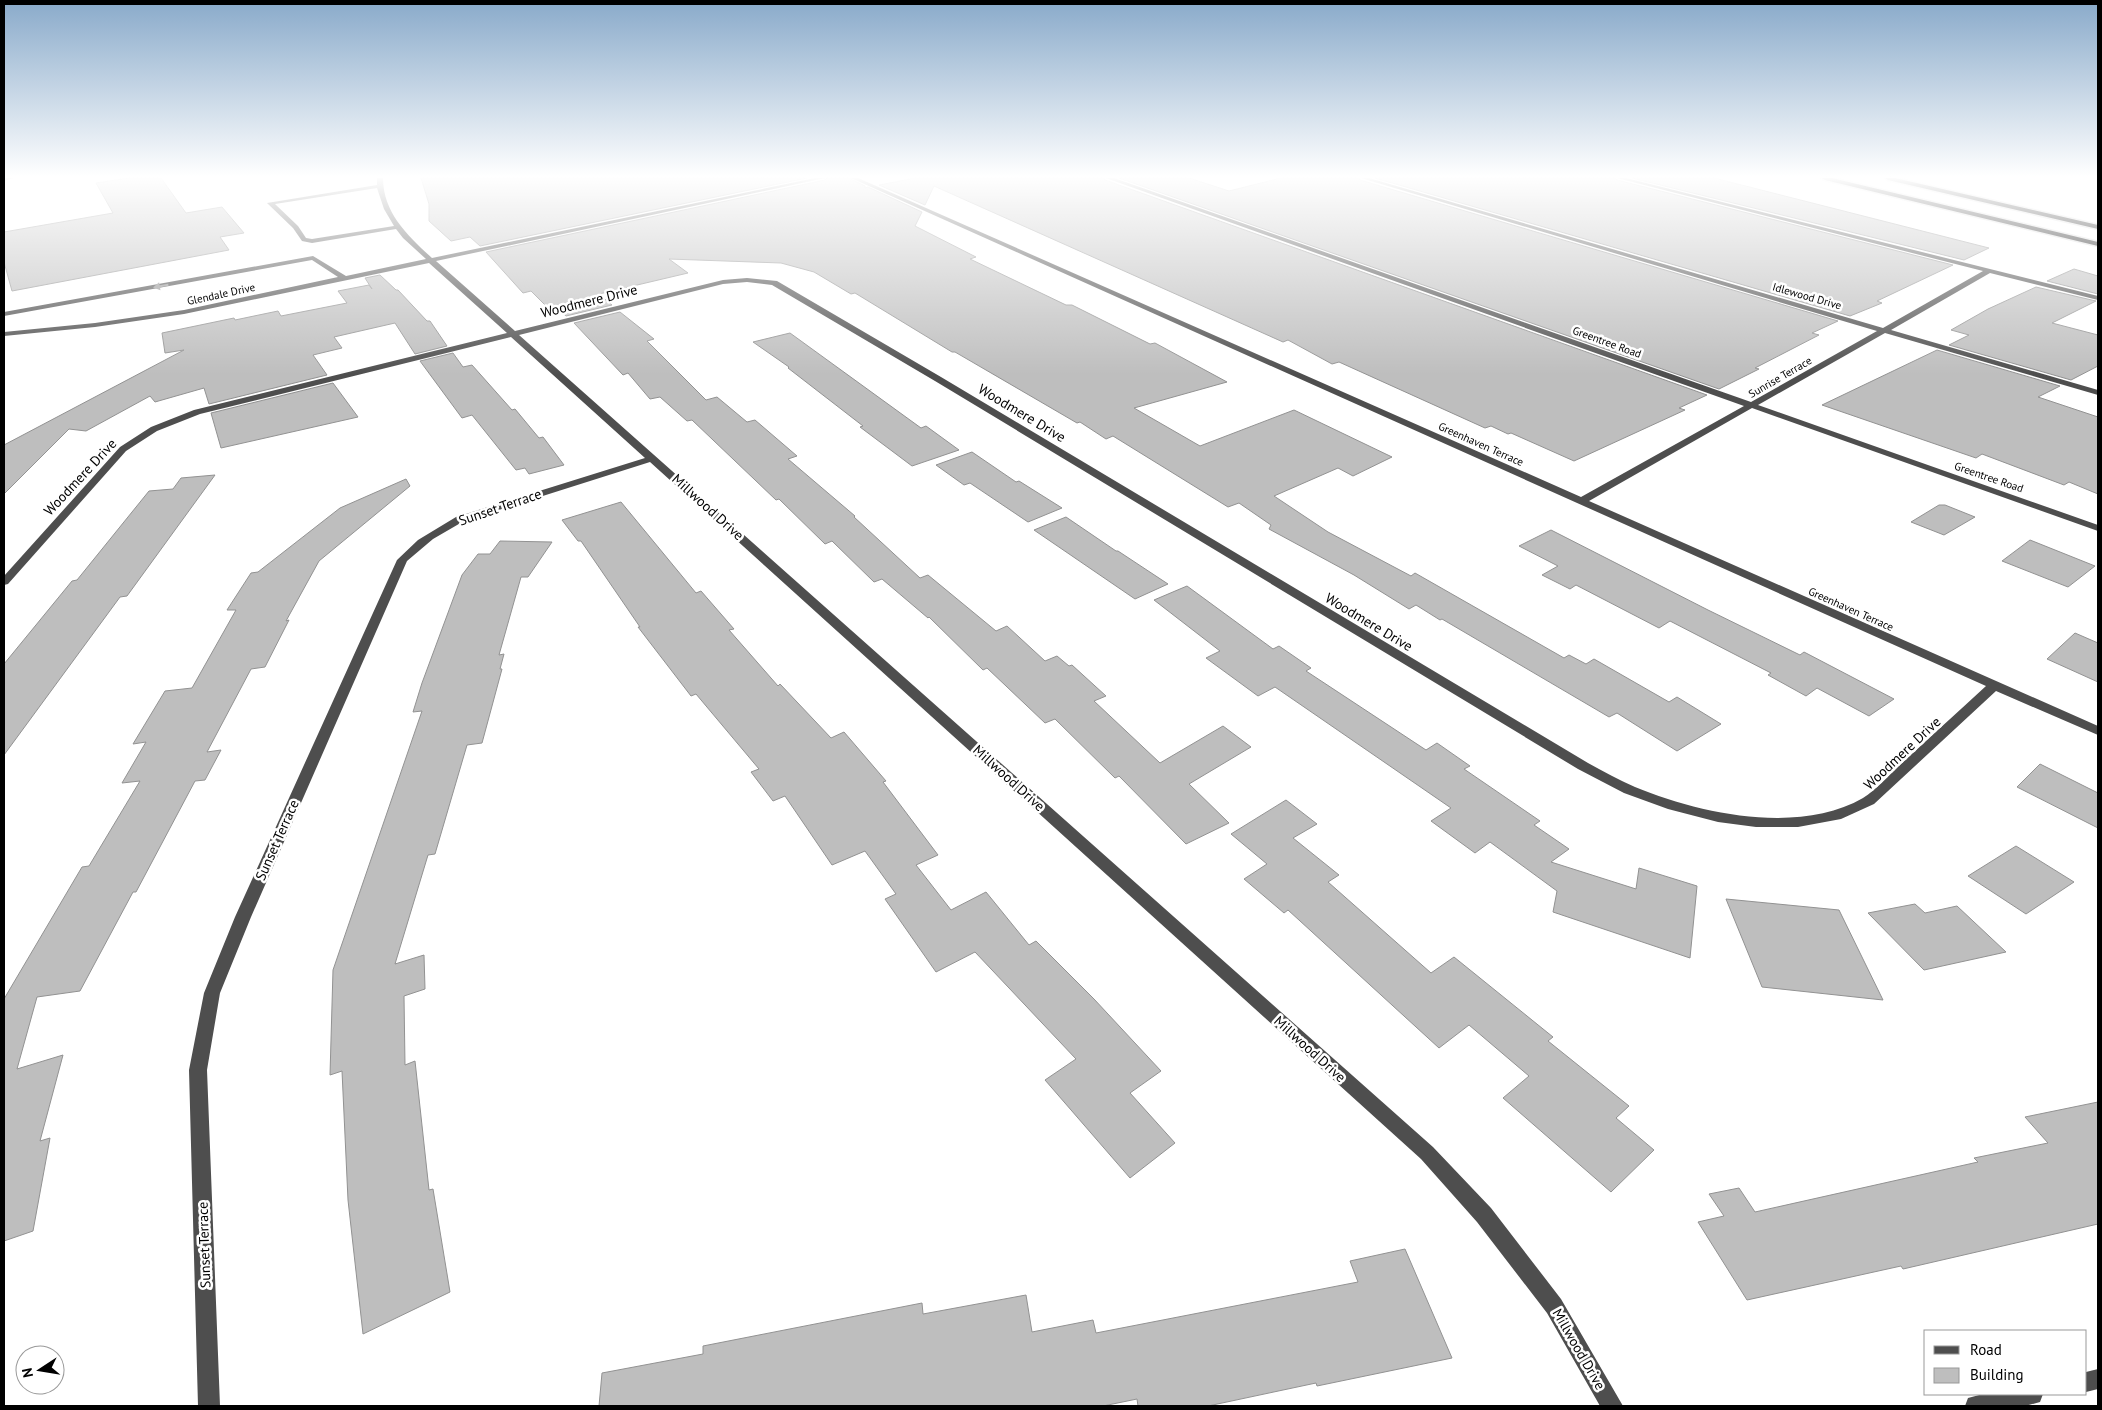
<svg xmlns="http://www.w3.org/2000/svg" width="2102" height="1410" font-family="'PT Sans',sans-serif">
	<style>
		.building { fill: #bebebe; stroke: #929292 }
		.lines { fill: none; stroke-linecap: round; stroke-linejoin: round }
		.highway-casing { stroke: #dbdbdb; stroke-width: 3 }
		.minor { fill: #4e4e4e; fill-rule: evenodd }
		.highway { fill: #000; fill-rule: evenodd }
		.oneway { fill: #959595 }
		.labels { text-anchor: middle; stroke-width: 5; stroke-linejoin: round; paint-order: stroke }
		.far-street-label { font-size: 11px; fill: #000; stroke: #fff }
		.street-label { font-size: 14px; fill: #000; stroke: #fff }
	</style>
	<rect width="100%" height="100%" fill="#fff"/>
	<!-- building -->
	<path class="building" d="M 129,178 L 161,178 L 186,213 L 222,207 L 244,233 L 220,237 L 229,250 L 12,291 L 4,262 L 4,232 L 113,213 L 96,183 Z
		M 421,178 L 807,178 L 480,246 L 470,237 L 451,241 L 429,221 L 429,204 Z
		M 827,178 L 849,178 L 865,186 L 865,188 L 868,187 L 922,212 L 915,226 L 976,257 L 970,259 L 1066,305 L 1072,305 L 1150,344 L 1155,343 L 1227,382 L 1134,408 L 1200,446 L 1294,410 L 1392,457 L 1353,476 L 1338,468 L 1274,496 L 1328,532 L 1411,576 L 1415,573 L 1564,658 L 1569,655 L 1586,664 L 1594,659 L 1669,702 L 1677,697 L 1721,724 L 1677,751 L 1617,713 L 1609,717 L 1442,619 L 1440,620 L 1416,605 L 1409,609 L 1354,575 L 1269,529 L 1271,525 L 1239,503 L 1228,507 L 1113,436 L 1106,439 L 1080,422 L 1077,423 L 955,352 L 952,352 L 855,293 L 851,294 L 814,272 L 781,263 L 669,259 L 688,273 L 599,294 L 612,305 L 566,316 L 555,306 L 548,308 L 531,291 L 523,293 L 486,252 L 825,180 Z
		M 916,178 L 1104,178 L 1105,180 L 1707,395 L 1679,408 L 1685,410 L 1574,461 L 1511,433 L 1508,434 L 1491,426 L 1485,428 L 1339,362 L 1332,364 L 1288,340 L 1283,342 L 934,186 L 925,205 L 879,185 Z
		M 1119,178 L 1189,178 L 1229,191 L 1281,178 L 1359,178 L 1360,180 L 1838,321 L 1812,333 L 1819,335 L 1755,368 L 1759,369 L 1719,389 Z
		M 1375,178 L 1615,178 L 1617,180 L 1953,265 L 1877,301 L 1882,303 L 1850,316 Z
		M 1632,178 L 1714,178 L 1989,248 L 1964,260 Z
		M 2074,269 L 2098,276 L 2098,294 L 2047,281 Z
		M 380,275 L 396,290 L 398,290 L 427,321 L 430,321 L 447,346 L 415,354 L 395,323 L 334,337 L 342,348 L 313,355 L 327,375 L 209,404 L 204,388 L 155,402 L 150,396 L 86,431 L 69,429 L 4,494 L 4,445 L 184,350 L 165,353 L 162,333 L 234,318 L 235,320 L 278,311 L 281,316 L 347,303 L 338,291 L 369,285 L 372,289 L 365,278 Z
		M 2036,287 L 2096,301 L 2052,323 L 2098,335 L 2098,366 L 2071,380 L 1949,345 L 1969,335 L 1951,330 L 1988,309 Z
		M 620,312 L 654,339 L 647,341 L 706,400 L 717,397 L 747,422 L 755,420 L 797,456 L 788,459 L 855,516 L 854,517 L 920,578 L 928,575 L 996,631 L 1007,626 L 1045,661 L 1057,656 L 1069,666 L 1072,665 L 1106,696 L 1094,701 L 1160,763 L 1223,726 L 1251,747 L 1189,784 L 1229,823 L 1186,844 L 1119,776 L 1115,778 L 1055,719 L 1045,723 L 987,668 L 983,670 L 929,617 L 928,618 L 882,579 L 874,582 L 832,541 L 825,544 L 779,499 L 776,500 L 692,420 L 687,421 L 660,397 L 650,399 L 628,373 L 623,375 L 574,323 Z
		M 790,333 L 921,428 L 926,426 L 959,450 L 912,466 L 860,427 L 863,426 L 788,368 L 789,367 L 753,342 Z
		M 1937,350 L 2060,386 L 2038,397 L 2098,417 L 2098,494 L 2069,482 L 2064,485 L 1982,454 L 1976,458 L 1822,405 Z
		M 453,353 L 463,367 L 472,365 L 512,410 L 515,409 L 539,438 L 543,437 L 564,465 L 529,474 L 525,468 L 516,470 L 472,415 L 462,418 L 420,361 Z
		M 333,383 L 358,417 L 221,448 L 211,413 Z
		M 972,452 L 1016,482 L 1019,481 L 1062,508 L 1028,522 L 970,483 L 964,485 L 936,465 Z
		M 215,475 L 127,596 L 120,597 L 4,755 L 4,664 L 72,581 L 77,580 L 149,491 L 173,489 L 181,478 Z
		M 406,479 L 410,486 L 319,561 L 286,621 L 289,620 L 265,667 L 251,669 L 207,752 L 221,750 L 205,780 L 195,781 L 136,892 L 133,892 L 80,991 L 37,997 L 17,1069 L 63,1055 L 40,1141 L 50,1138 L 33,1231 L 4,1241 L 4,999 L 82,867 L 89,866 L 140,781 L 122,783 L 146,742 L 133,744 L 165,691 L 192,688 L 236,610 L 227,610 L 251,573 L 258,572 L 340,508 Z
		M 621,502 L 696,593 L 701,591 L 734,629 L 729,630 L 778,686 L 780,684 L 831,738 L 844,732 L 886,781 L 883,782 L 938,855 L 916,865 L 951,910 L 986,892 L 1029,945 L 1036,941 L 1094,999 L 1161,1071 L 1130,1093 L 1175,1143 L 1130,1178 L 1045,1080 L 1076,1059 L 975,952 L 936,972 L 885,899 L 896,894 L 865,851 L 832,865 L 785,796 L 773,801 L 751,772 L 759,769 L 696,694 L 691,696 L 638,627 L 640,627 L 581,541 L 578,541 L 562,520 Z
		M 1939,505 L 1945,505 L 1975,517 L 1944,535 L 1911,522 Z
		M 1066,517 L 1116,551 L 1118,551 L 1168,584 L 1135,599 L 1034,530 Z
		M 1551,530 L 1708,610 L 1800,655 L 1804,652 L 1894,699 L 1869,716 L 1817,688 L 1806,696 L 1768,675 L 1771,673 L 1670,621 L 1659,628 L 1576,585 L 1570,589 L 1542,575 L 1558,566 L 1519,546 Z
		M 2030,540 L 2095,566 L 2068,587 L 2002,561 Z
		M 500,541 L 552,542 L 528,577 L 521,577 L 499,655 L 504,654 L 500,669 L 502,669 L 482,743 L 467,745 L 435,854 L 428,855 L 395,964 L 424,955 L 425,989 L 404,996 L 405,1065 L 415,1061 L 429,1190 L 433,1189 L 450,1292 L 363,1334 L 348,1200 L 342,1071 L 330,1075 L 333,970 L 422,711 L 413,712 L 422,683 L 462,575 L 478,554 L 490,554 Z
		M 1187,586 L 1273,649 L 1279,646 L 1311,668 L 1306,671 L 1426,750 L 1437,743 L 1470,766 L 1464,769 L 1540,821 L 1534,825 L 1569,849 L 1551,862 L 1636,889 L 1639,868 L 1697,886 L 1690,958 L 1553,912 L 1557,891 L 1490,842 L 1475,853 L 1431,821 L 1451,808 L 1275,687 L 1258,696 L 1206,658 L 1220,651 L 1154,600 Z
		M 2075,633 L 2098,643 L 2098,682 L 2047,659 Z
		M 2040,764 L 2098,793 L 2098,828 L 2017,787 Z
		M 1286,800 L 1317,824 L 1293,838 L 1339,875 L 1328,882 L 1431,973 L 1454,957 L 1553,1037 L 1548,1041 L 1629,1106 L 1616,1118 L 1654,1150 L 1611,1192 L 1503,1098 L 1529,1076 L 1469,1025 L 1439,1048 L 1288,910 L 1284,913 L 1244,879 L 1267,864 L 1231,834 Z
		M 2016,846 L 2074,882 L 2026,914 L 1968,876 Z
		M 1726,899 L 1839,910 L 1883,1000 L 1762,987 Z
		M 1915,904 L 1925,913 L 1957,906 L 2006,952 L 1924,970 L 1868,913 Z
		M 2098,1102 L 2098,1224 L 1903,1269 L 1901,1266 L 1747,1300 L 1698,1222 L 1724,1216 L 1709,1194 L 1739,1188 L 1755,1212 L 1978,1162 L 1974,1158 L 2048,1143 L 2025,1117 Z
		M 1405,1249 L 1452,1358 L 1317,1386 L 1316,1383 L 1208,1406 L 1138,1406 L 1137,1399 L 1103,1406 L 599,1406 L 602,1373 L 703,1354 L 703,1346 L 922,1303 L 923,1314 L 1026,1295 L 1032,1332 L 1093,1320 L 1096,1333 L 1358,1282 L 1350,1261 Z"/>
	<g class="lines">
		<defs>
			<path id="highway" d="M 1822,178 L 1832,178 L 2098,242 L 2098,246 L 1825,180 Z
				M 1885,178 L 1895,178 L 2098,225 L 2098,229 L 1888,180 Z"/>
		</defs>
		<!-- highway casing -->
		<use href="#highway" class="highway-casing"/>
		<!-- minor -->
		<path class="minor" d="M 4,178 L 13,178 L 4,181 Z
			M 377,178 L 383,178 C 383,213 408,236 432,258 L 815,178 L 825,178 L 436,261 L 515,331 L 723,280 L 747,278 L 777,281 L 941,377 L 1588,763 C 1603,771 1619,780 1635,787 C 1700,814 1799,835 1863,798 C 1876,790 1888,776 1900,765 C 1928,739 1957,713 1986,686 L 851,178 L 858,178 L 1581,497 L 1744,406 L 1106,178 L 1114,178 L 1751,402 L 1877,331 L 1361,178 L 1369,178 L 1883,328 L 1983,271 L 1617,178 L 1626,178 L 2098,296 L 2098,300 L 1990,273 L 1891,330 L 2098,390 L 2098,395 L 1885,333 L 1758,405 L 2098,525 L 2098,531 L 1752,408 L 1589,501 L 2098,726 L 2098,735 L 1996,691 L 1874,804 L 1841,819 L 1798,827 L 1756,827 L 1718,822 L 1668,809 L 1624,793 L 1578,769 L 935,381 L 772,285 L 747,282 L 723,284 L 519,335 L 1433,1147 L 1491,1208 L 1561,1299 L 1623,1406 L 1600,1406 L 1547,1313 L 1477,1222 L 1421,1159 L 650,462 L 464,521 L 433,539 L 407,561 L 251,917 L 220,993 L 207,1070 L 220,1406 L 198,1406 L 189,1070 L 204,993 L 235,917 L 397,560 L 418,540 L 456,517 L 645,458 L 511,337 L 200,414 L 157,431 L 126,451 L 8,584 L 4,585 L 4,576 L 120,447 L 151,427 L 194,410 L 507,333 L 429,263 L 184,314 L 95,327 L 4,336 L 4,332 L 95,323 L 184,310 L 338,277 L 312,260 L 4,316 L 4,312 L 313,256 L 346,276 L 426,259 L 403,238 L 396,229 L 312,243 L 302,241 L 293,228 L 267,203 L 377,185 ZM 377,188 L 384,209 L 394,226 L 312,239 L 306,238 L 298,226 L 275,204 Z
			M 2098,1369 L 2098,1389 L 2086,1392 L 2086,1372 Z
			M 1983,1394 L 2043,1394 L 2040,1402 L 2025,1406 L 1965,1406 L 1968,1398 Z"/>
		<!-- highway -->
		<use href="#highway" class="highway"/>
	</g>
	<!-- one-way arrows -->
	<defs><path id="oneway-solid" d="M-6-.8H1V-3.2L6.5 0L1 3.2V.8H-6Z" transform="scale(1.25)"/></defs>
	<use class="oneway" href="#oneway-solid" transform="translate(161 286) rotate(170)"/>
	<!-- sky -->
	<linearGradient id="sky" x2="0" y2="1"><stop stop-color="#89aaca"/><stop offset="0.47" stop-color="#fff"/><stop offset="1" stop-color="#fff" stop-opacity="0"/></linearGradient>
	<rect width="2102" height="375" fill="url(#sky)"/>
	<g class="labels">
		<!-- far-street labels -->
		<g class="far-street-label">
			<text transform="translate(221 294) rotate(-12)" y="4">Glendale Drive</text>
			<text transform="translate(1807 296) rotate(16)" y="4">Idlewood Drive</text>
			<text transform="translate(1607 342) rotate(20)" y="4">Greentree Road</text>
			<text transform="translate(1780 377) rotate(-30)" y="4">Sunrise Terrace</text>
			<text transform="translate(1481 444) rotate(24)" y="4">Greenhaven Terrace</text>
			<text transform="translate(1989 477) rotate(19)" y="4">Greentree Road</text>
			<text transform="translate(1851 609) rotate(24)" y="4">Greenhaven Terrace</text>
		</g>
		<!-- street labels -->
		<g class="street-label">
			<text transform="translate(589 301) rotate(-14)" y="5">Woodmere Drive</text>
			<text transform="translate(1022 413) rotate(31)" y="5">Woodmere Drive</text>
			<text transform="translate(80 477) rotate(-47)" y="5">Woodmere Drive</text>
			<text transform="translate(500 507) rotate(-19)" y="5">Sunset Terrace</text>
			<text transform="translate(708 507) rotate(42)" y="5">Millwood Drive</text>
			<text transform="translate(1369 622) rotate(31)" y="5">Woodmere Drive</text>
			<text transform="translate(1902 753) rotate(-43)" y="5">Woodmere Drive</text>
			<text transform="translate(1009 778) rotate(42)" y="5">Millwood Drive</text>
			<text transform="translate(277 840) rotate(-66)" y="5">Sunset Terrace</text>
			<text transform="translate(1310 1049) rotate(42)" y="5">Millwood Drive</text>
			<text transform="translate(204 1245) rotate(-92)" y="5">Sunset Terrace</text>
			<text transform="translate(1579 1349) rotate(60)" y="5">Millwood Drive</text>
		</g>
	</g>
	<!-- border -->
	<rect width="2102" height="1410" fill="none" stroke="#000000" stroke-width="10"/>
	<!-- legend -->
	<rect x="1924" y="1330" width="162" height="65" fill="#ffffff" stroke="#999999"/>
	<rect x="1934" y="1346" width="25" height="8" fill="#4e4e4e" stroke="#999999"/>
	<text x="1970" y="1355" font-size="15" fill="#000000">Road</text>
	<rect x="1934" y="1368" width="25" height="15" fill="#bebebe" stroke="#999999"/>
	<text x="1970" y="1380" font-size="15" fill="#000000">Building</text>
	<!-- north arrow -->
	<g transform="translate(40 1370) rotate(258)"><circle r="24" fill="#ffffff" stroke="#999999"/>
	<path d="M0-4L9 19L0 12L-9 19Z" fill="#000000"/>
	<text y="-8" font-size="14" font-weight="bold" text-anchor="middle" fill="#000000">N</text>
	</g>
</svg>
